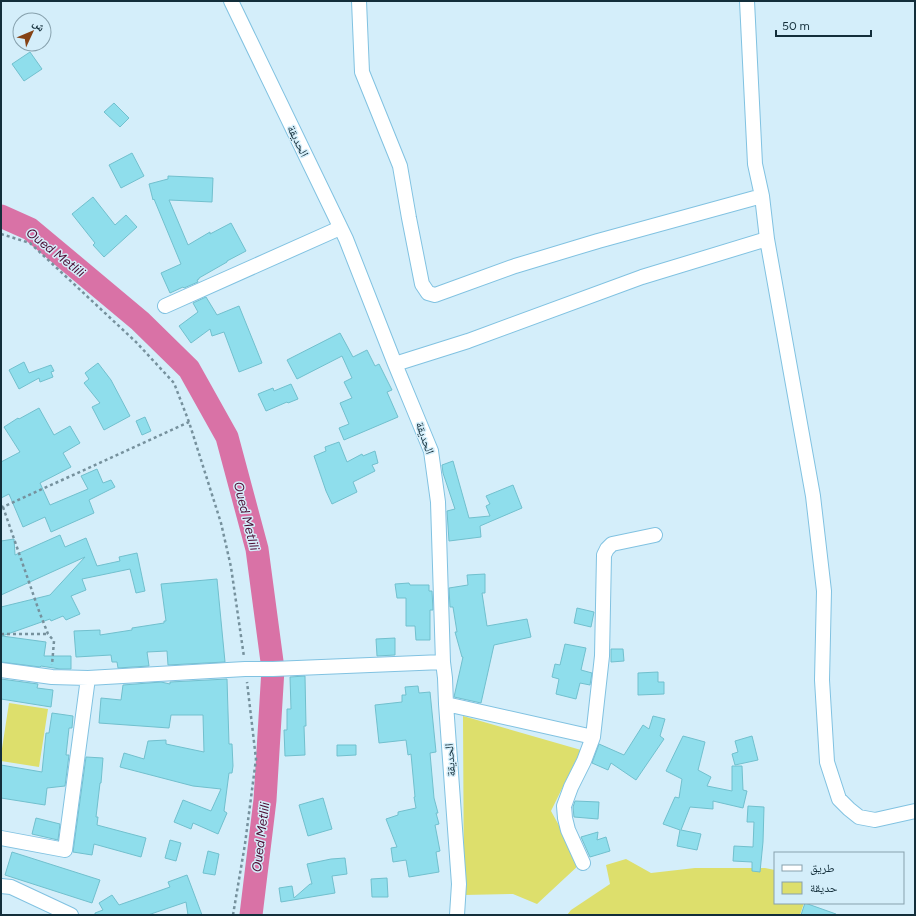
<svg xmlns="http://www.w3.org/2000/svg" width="916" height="916" font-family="Figtree,'Noto Naskh Arabic',sans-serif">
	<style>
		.green { fill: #dddf6c }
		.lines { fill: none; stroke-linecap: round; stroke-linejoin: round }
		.river { stroke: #d972a6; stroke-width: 23 }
		.building { fill: #8fdeec; stroke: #71c0ce }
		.minor-casing { stroke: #81c2e1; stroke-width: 16 }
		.path { stroke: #76919d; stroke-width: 2.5; stroke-dasharray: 3 3; stroke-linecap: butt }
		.minor { stroke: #fff; stroke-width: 14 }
		.labels { text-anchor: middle; stroke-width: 3; stroke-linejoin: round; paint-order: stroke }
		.street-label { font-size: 12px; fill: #132e3a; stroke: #d4eefa }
		.water-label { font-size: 13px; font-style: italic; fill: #4b0a31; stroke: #d4eefa }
	</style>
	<rect width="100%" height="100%" fill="#d4eefa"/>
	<!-- green -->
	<path class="green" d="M 9,703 L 48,709 L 39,767 L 1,761 L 1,755 Z
		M 463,716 L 581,750 L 551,811 L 580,864 L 537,904 L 513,894 L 464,895 Z
		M 626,859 L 651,873 L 695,868 L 765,868 L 775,870 L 775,903 L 804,903 L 800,915 L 567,915 L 571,910 L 610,884 L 606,865 Z"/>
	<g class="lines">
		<!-- river -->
		<path class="river" d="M 1,216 L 30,229 L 140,321 L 189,369 L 227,437 L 257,549 L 273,669 L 265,800 L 251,915"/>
	</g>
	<!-- building -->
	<path class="building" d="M 30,52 L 42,69 L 24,81 L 12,64 Z
		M 114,103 L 129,118 L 120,127 L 104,112 Z
		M 132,153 L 144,176 L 121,188 L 109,165 Z
		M 168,176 L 213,178 L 212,202 L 169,200 L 188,245 L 210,232 L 210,234 L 231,223 L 246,251 L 227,261 L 227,262 L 199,278 L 199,279 L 197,280 L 198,282 L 184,288 L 183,287 L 170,293 L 161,273 L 181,264 L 154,199 L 153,200 L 149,184 L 168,179 Z
		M 93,197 L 115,225 L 126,215 L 137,227 L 104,257 L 93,245 L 95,243 L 72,214 Z
		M 206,297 L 217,315 L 239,306 L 262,363 L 239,372 L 224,332 L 212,336 L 210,329 L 191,343 L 179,326 L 198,312 L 193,303 Z
		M 340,333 L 353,357 L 367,350 L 375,366 L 379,364 L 392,390 L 387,392 L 398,417 L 344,440 L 339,428 L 349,424 L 340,403 L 352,398 L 344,382 L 352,378 L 342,356 L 297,379 L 287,360 Z
		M 24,362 L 29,373 L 51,365 L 54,371 L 51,372 L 53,377 L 40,382 L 39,378 L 19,389 L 9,370 Z
		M 98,363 L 111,380 L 130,416 L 104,430 L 92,407 L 100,403 L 84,383 L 89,379 L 85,373 Z
		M 291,384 L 298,399 L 288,403 L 287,402 L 266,411 L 258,394 L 273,388 L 274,391 Z
		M 39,408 L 54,435 L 70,426 L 80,443 L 63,453 L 71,467 L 40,483 L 50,505 L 88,489 L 81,476 L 97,469 L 103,483 L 111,480 L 115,487 L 89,500 L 94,513 L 51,532 L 45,517 L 23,527 L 9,494 L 1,498 L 1,462 L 20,452 L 4,427 L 18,418 L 19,419 Z
		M 145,417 L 151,431 L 142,435 L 136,421 Z
		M 339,442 L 347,462 L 362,454 L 363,456 L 375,451 L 378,463 L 372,465 L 375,471 L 353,482 L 357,492 L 332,504 L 326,491 L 314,456 L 326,451 L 325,447 Z
		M 453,461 L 469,518 L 490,516 L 486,506 L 490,504 L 486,496 L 513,485 L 522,508 L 480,526 L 481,537 L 449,541 L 447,511 L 455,509 L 443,473 L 442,465 Z
		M 60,535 L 65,547 L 86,538 L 97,566 L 120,561 L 119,557 L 137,553 L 145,591 L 136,593 L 130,569 L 82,579 L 86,590 L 71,596 L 80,614 L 66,620 L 63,616 L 51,621 L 50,619 L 2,636 L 46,642 L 44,656 L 71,656 L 71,669 L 60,669 L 41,666 L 40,667 L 1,662 L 1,607 L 50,595 L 85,557 L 1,595 L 1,541 L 14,539 L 15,555 Z
		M 485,574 L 485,593 L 482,593 L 487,626 L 527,619 L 531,637 L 494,645 L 481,703 L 454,697 L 463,657 L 462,657 L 455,632 L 457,632 L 453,607 L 450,607 L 449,588 L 468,585 L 467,575 Z
		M 217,579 L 225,662 L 168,665 L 167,651 L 147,652 L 149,666 L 118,668 L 117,662 L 112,662 L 111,655 L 76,657 L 74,631 L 100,630 L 100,635 L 132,630 L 132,628 L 164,623 L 164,621 L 166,621 L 161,584 Z
		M 409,583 L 410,585 L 429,585 L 429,591 L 432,591 L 433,610 L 430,610 L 430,640 L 416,640 L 415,626 L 406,626 L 406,598 L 397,598 L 395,584 Z
		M 577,608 L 594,612 L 591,627 L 574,623 Z
		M 395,638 L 395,655 L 377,656 L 376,639 Z
		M 565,644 L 586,648 L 581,670 L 592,673 L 590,685 L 580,683 L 576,699 L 556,694 L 559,679 L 552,677 L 555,664 L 560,665 Z
		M 611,649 L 623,649 L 624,661 L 611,662 Z
		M 658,672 L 658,682 L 664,682 L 664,694 L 638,695 L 638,673 Z
		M 305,676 L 306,726 L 304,726 L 305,755 L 285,756 L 284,730 L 287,730 L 287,709 L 291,709 L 290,677 Z
		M 1,679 L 38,684 L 37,688 L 53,690 L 51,707 L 1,699 Z
		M 227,679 L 229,744 L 232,744 L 233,766 L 232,773 L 229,773 L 224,811 L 227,813 L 218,834 L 193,823 L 191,829 L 174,822 L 183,800 L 211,811 L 221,789 L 193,786 L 120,767 L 124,753 L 144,759 L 148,741 L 166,740 L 166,744 L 204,752 L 203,715 L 171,715 L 169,728 L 99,723 L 101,698 L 121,700 L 123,685 L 161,682 L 170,684 L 170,682 Z
		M 418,686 L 419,693 L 430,692 L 436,752 L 430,753 L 434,798 L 438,813 L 436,813 L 439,824 L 435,825 L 440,851 L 436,852 L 439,872 L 409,877 L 406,860 L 393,862 L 391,848 L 397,847 L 386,819 L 398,815 L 398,812 L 416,808 L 414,797 L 415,797 L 411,754 L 408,755 L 406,740 L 379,743 L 375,705 L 402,702 L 402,695 L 406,695 L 405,687 Z
		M 52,713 L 73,716 L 72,728 L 69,728 L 66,755 L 69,755 L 65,786 L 47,788 L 45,805 L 1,798 L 1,765 L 42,772 L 46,733 L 49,733 Z
		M 653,716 L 665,719 L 660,736 L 664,739 L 636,780 L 611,763 L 608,770 L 592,763 L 599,744 L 624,755 L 643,725 L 649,729 Z
		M 683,736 L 705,742 L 698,770 L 711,777 L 707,786 L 732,791 L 732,766 L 742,766 L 743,790 L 747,791 L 743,808 L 713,801 L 713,809 L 690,807 L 681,830 L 701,834 L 697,850 L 677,846 L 680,830 L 663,824 L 675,797 L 679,798 L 682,779 L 666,771 Z
		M 752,736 L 758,760 L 735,765 L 732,754 L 738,752 L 735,741 Z
		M 337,745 L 356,745 L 356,755 L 337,756 Z
		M 86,757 L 103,758 L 101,783 L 100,783 L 96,817 L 98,817 L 97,825 L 146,838 L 141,857 L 94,844 L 92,855 L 73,852 Z
		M 323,798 L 332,829 L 308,836 L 299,805 Z
		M 575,801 L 599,802 L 598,819 L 574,817 L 573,807 Z
		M 748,806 L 764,807 L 763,842 L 760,872 L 752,871 L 752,862 L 733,861 L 734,846 L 753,847 L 754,822 L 747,822 Z
		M 36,818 L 60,824 L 58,840 L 32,834 Z
		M 598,832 L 597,840 L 606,837 L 610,851 L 590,857 L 581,837 Z
		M 170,840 L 181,843 L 176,861 L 165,858 Z
		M 208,851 L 219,854 L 215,875 L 203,873 Z
		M 12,852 L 100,880 L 92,903 L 5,875 Z
		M 345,858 L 347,874 L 332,876 L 335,893 L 281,902 L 279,888 L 292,886 L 294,898 L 310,884 L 312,884 L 307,864 L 331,859 Z
		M 187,875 L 202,915 L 188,915 L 186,902 L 148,915 L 95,915 L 95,913 L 103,910 L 99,903 L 112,895 L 119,905 L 170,887 L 168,882 Z
		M 387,878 L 388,897 L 372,897 L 371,879 Z
		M 805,903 L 836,914 L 836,915 L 801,915 Z"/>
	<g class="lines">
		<defs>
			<path id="minor" d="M 231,1 L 346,239 L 395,364 L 412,405 L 431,451 L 438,502 L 443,662 L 445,678 L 446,704 L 459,884 L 457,915
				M 359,1 L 362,72 L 400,166 L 409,218 L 422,284 L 428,293 L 435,295 L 515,266 L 598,241 L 762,196
				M 747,1 L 755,164 L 762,196 L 767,239 L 813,496 L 824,591 L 822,680 L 827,762 L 839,799 L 849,809 L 859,817 L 875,820 L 915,811
				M 165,306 L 340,228
				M 395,364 L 468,341 L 642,277 L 767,239
				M 1,670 L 52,677 L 88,678 L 245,669 L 273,669 L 443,662
				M 446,704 L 593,737 L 602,656 L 604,555 L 607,549 L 612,544 L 655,535
				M 1,838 L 65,850 L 88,678
				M 583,863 L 568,830 L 565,818 L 564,806 L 571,787 L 584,761 L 593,737
				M 1,886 L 11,887 L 71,915"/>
		</defs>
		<!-- minor casing -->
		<use href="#minor" class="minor-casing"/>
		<!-- path -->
		<path class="path" d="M 1,234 L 30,243 L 136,342 L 174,383 L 189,422 L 221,523 L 231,567 L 244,657
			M 1,506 L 3,507 L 189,422
			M 3,507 L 39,611 L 48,634 L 54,641 L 52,665
			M 1,634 L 48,634
			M 233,915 L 245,844 L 256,759 L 247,682"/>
		<!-- minor -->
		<use href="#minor" class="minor"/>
	</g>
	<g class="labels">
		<!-- street labels -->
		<g class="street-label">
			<text transform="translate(298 141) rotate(64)" y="4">الحديقة</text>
			<text transform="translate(425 438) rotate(71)" y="4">الحديقة</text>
			<text transform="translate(450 760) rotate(-94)" y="4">الحديقة</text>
		</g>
		<!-- water labels -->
		<g class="water-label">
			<text transform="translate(56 252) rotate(38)" y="5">Oued Metlili</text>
			<text transform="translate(247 516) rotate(76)" y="5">Oued Metlili</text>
			<text transform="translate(260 837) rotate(-83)" y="5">Oued Metlili</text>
		</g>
	</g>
	<!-- border -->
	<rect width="916" height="916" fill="none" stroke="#132e3a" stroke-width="4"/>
	<!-- legend -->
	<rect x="774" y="852" width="130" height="52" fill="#d4eefa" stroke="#87a1ad"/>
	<rect x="782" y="865" width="20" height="6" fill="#ffffff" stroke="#87a1ad"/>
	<text x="810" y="872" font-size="12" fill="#132e3a">طريق</text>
	<rect x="782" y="882" width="20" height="12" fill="#dddf6c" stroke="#87a1ad"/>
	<text x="810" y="892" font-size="12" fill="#132e3a">حديقة</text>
	<!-- north arrow -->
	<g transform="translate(32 32) rotate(46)"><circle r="19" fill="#d4eefa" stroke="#87a1ad"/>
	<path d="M0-3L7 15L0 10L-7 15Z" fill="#854215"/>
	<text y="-6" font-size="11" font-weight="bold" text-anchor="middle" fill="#132e3a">ش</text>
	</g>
	<!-- scale -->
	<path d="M776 30v6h95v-6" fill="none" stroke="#132e3a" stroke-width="2"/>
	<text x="782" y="30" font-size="12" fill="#132e3a" stroke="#d4eefa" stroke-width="3" paint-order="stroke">50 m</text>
</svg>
